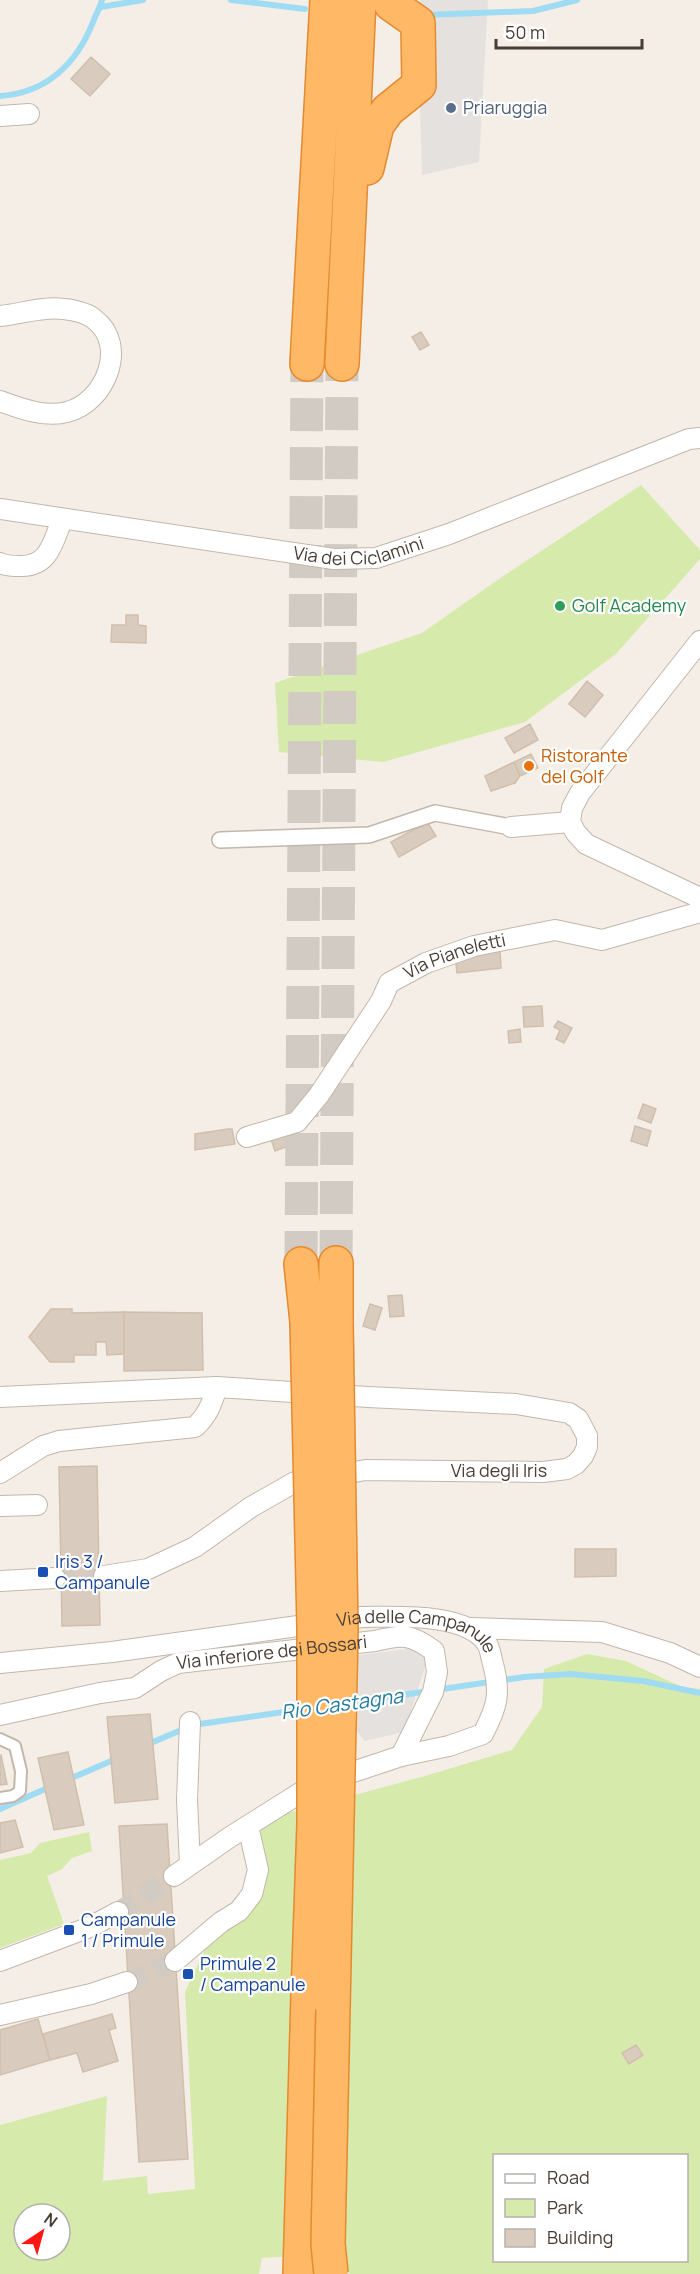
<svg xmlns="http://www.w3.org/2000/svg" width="700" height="2274" font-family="Manrope,sans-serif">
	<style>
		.green { fill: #d6eaac; fill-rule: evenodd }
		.parking { fill: #e4e1de }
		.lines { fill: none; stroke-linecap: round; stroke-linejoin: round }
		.stream { stroke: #9fdcf4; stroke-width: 6 }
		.building { fill: #d9cbbe; stroke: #d1bfad; stroke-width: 1.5 }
		.minor-tunnel { stroke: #d1cbc3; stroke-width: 20; stroke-dasharray: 20 10; stroke-linecap: butt }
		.motorway-tunnel { stroke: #d1cbc3; stroke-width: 33; stroke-dasharray: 33 16; stroke-linecap: butt }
		.service-casing { stroke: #c3b7ab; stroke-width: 14 }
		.pedestrian-casing { stroke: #c3b7ab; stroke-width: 18 }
		.minor-casing { stroke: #c3b7ab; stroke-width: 22 }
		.motorway-casing { stroke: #e58a2e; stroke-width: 36 }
		.service { stroke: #fff; stroke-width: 10 }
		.pedestrian { stroke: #fff; stroke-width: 15 }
		.minor { stroke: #fff; stroke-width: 20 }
		.motorway { stroke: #ffb866; stroke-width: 33 }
		.motorway-bridge-casing { stroke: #e58a2e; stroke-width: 36; stroke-linecap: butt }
		.motorway-bridge { stroke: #ffb866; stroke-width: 33 }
		.service-dot { fill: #5c6f8a; stroke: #fff; stroke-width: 2 }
		.leisure-dot { fill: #2e9e5b; stroke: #fff; stroke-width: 2 }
		.food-dot { fill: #e8710a; stroke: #fff; stroke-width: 2 }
		.transit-dot { fill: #1a4fb4; stroke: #fff; stroke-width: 2 }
		.labels { text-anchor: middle; stroke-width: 4.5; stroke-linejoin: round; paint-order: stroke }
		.service-label { font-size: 18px; fill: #4e5e75; stroke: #fff; text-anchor: start }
		.street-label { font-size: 18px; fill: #473d35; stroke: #fff }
		.leisure-label { font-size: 18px; fill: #27864d; stroke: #fff; text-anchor: start }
		.food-label { font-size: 18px; fill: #c56008; stroke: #fff; text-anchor: start }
		.transit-label { font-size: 18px; fill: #164399; stroke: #fff; text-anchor: start }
		.water-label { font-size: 20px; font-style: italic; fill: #257b9f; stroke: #fff }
	</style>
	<rect width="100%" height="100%" fill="#f4eee6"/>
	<!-- green -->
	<path class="green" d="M 641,485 L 700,550 L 700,559 L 616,654 L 525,722 L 383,762 L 279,752 L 275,683 L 422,633 L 499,579 Z
		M 587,1654 L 626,1661 L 682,1687 L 700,1689 L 700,2274 L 350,2274 L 335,2254 L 262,2258 L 259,2274 L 0,2274 L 0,2125 L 107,2096 L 103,2181 L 147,2176 L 148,2194 L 195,2189 L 185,1992 L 206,1947 L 246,1915 L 261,1829 L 273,1817 L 425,1776 L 512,1750 L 542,1707 L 544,1669 ZM 494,2156 L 686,2156 L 686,2260 L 494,2260 ZM 24,2214 L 60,2214 L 60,2250 L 24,2250 Z
		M 89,1832 L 92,1851 L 72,1858 L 62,1869 L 47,1876 L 64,1924 L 0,1948 L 0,1860 L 31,1853 L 40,1843 Z"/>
	<!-- parking -->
	<path class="parking" d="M 421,0 L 488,0 L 479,162 L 422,175 L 417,5 Z
		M 414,1648 L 427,1661 L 404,1732 L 365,1741 L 352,1726 L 345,1657 Z"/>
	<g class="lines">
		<!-- stream -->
		<path class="stream" d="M 231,0 L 305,9
			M 101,7 L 143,0
			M 425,15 L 533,11 L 577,0
			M 0,96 C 47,93 77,63 93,22 C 96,14 100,8 102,0
			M 348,1703 L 524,1677 L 570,1674 L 643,1681 L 700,1693
			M 146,1745 L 193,1725 L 305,1709
			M 67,1780 L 118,1758
			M 0,1809 L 52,1786"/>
	</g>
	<!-- building -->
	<path class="building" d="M 91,57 L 110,74 L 90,96 L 71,79 Z
		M 421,332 L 429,345 L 420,350 L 412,337 Z
		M 126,615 L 138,615 L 138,625 L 146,626 L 146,643 L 111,642 L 112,625 L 126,625 Z
		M 587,681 L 603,695 L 585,717 L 569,704 Z
		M 530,724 L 538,740 L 514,753 L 505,738 Z
		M 531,754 L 538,768 L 520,776 L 514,762 Z
		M 514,762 L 520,776 L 515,783 L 491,791 L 485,776 Z
		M 427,822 L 436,836 L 399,857 L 391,842 Z
		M 500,951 L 501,968 L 457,973 L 455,955 Z
		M 542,1006 L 543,1026 L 524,1027 L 523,1007 Z
		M 558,1021 L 572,1028 L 564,1043 L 556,1039 L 560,1030 L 554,1027 Z
		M 520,1029 L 521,1042 L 509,1043 L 508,1031 Z
		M 643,1104 L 656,1109 L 651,1123 L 638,1118 Z
		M 635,1126 L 651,1131 L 647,1146 L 631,1141 Z
		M 228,1129 L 232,1129 L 235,1144 L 195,1150 L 195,1134 Z
		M 286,1132 L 291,1145 L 275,1151 L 270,1136 Z
		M 402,1295 L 404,1316 L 390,1317 L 388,1296 Z
		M 370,1304 L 382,1308 L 375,1330 L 363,1326 Z
		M 51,1309 L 72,1309 L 72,1313 L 124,1312 L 124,1354 L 107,1355 L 106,1342 L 96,1342 L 96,1355 L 74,1355 L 74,1362 L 50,1362 L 29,1337 Z
		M 124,1312 L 202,1313 L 203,1370 L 124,1371 Z
		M 97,1466 L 100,1625 L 62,1626 L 59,1467 Z
		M 575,1549 L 616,1549 L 616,1576 L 575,1577 Z
		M 150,1714 L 158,1799 L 115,1803 L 107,1717 Z
		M 68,1752 L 84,1825 L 54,1830 L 38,1758 Z
		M 1,1755 L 7,1784 L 0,1785 L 0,1756 Z
		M 15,1820 L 23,1847 L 0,1853 L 0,1823 Z
		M 167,1824 L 188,2159 L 139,2162 L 119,1826 Z
		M 112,2014 L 116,2028 L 109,2030 L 118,2061 L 83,2072 L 77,2053 L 50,2060 L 43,2034 Z
		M 38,2019 L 50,2060 L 0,2075 L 0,2030 Z
		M 636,2045 L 643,2055 L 629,2064 L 622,2053 Z"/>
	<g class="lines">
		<!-- minor-tunnel -->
		<path class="minor-tunnel" d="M 55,1578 L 104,1576
			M 118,1912 L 174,1876
			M 127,1982 L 175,1961"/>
		<!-- motorway-tunnel -->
		<path class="motorway-tunnel" d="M 336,1263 L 342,364
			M 301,1264 L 307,364"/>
		<defs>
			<path id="service" d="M 0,1739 L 15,1746 L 21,1771 L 20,1791 L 13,1796 L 0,1798"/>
			<path id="pedestrian" d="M 220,840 L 369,835 L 435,813 L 511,827"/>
			<g id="minor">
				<path d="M 0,116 L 29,114"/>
				<path d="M 0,316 C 21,314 43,306 64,309 C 72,310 87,313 94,319 C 129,345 105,403 67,412 C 46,418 19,408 0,401"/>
				<path id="s1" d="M 0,509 L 334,559 L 376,558 L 449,534 L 689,439 L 700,438"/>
				<path d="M 0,563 C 6,566 13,566 20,566 C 49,567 53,542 62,520"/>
				<path d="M 700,641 L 580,793 L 572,808 L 570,822 L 576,833 L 586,844 L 700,898"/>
				<path d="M 511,827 L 570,822"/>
				<path id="s2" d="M 247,1137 L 297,1122 L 319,1095 L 381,1001 L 389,983 L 426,963 L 474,946 L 555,930 L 602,940 L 700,912"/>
				<path d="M 0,1397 L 217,1387 L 368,1397 L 516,1404 L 569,1413 L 578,1419 L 587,1436 L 587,1447 L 583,1456 L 576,1464 L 567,1469 L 543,1472 L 366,1470 L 295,1482 L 251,1507 L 195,1547 L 148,1569 L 104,1576"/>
				<path d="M 0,1473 L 43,1446 L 59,1441 L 195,1427 C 208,1415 212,1403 217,1387"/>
				<path d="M 0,1506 L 37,1505"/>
				<path d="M 0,1581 L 55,1578"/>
				<path d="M 471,1628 L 602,1632 L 670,1653 L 700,1667"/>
				<path id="s3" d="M 0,1663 L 112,1652 L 362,1617 C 396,1617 464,1612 486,1642 C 490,1647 491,1657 493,1664 C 501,1694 497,1707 483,1734 L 449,1746 L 401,1756 L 311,1786 L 230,1837 L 174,1876"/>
				<path id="s4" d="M 0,1715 L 100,1693 L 135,1688 L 161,1671 L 178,1663 L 375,1641 C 403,1634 411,1634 434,1651 L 437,1672 L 433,1692 L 401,1756"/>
				<path d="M 190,1722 L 187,1800 L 190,1864"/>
				<path d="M 0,1961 L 90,1927 L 118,1912"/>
				<path d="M 175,1961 L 221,1922 L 239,1911 L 252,1894 L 258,1870 L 248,1826"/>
				<path d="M 0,2015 L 91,1994 L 127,1982"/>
			</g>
			<path id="motorway" d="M 367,168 L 377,125 L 388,110 L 419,85 L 418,23 L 391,4 L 389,0
				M 307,364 L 327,0
				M 342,364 L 359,0
				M 336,1263 L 336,1322
				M 301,1264 L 307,1322
				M 300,2274 L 308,1995"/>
		</defs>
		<!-- service casing -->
		<use href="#service" class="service-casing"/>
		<!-- pedestrian casing -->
		<use href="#pedestrian" class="pedestrian-casing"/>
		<!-- minor casing -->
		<use href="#minor" class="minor-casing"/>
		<!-- motorway casing -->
		<use href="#motorway" class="motorway-casing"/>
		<!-- service -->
		<use href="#service" class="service"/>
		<!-- pedestrian -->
		<use href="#pedestrian" class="pedestrian"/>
		<!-- minor -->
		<use href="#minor" class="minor"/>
		<!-- motorway -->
		<use href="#motorway" class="motorway"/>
		<defs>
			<path id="motorway-bridge" d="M 307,1322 L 314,1628 L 314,1824 L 308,1995
				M 331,2274 L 328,2244 L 341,1630 L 336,1322"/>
		</defs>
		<!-- motorway-bridge casing -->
		<use href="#motorway-bridge" class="motorway-bridge-casing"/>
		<!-- motorway-bridge -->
		<use href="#motorway-bridge" class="motorway-bridge"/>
	</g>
	<!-- markers -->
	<circle class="service-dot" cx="451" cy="108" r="6"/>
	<circle class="leisure-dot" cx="560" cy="606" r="6"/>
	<circle class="food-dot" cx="529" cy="766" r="6"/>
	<g class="transit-dot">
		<rect x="37" y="1566" width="12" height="12" rx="3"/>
		<rect x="63" y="1924" width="12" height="12" rx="3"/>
		<rect x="182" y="1968" width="12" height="12" rx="3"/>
	</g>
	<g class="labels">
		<!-- service labels -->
		<g class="service-label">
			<text x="463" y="114">Priaruggia</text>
		</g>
		<!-- street labels -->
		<g class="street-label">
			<text dy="6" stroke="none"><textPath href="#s1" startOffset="363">Via dei Ciclamini</textPath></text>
			<text dy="6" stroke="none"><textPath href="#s2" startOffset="291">Via Pianeletti</textPath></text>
			<text x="499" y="1477">Via degli Iris</text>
			<text dy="6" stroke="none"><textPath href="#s3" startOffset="423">Via delle Campanule</textPath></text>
			<text dy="6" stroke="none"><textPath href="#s4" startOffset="282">Via inferiore dei Bossari</textPath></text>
		</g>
		<!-- leisure labels -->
		<g class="leisure-label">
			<text x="572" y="612">Golf Academy</text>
		</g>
		<!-- food labels -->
		<g class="food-label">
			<text x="541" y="762">Ristorante<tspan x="541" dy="21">del Golf</tspan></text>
		</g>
		<!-- transit labels -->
		<g class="transit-label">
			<text x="55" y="1568">Iris 3 /<tspan x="55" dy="21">Campanule</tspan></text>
			<text x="81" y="1926">Campanule<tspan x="81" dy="21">1 / Primule</tspan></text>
			<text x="200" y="1970">Primule 2<tspan x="200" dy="21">/ Campanule</tspan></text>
		</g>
		<!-- water labels -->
		<g class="water-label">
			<text transform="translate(342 1704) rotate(-8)" y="7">Rio Castagna</text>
		</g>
	</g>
	<!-- legend -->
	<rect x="493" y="2154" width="195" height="108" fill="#ffffff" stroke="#b5b1ae" stroke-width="1.5"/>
	<rect x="505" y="2174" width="30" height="9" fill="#ffffff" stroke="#b5b1ae" stroke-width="1.5"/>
	<text x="547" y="2184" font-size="18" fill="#473d35">Road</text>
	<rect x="505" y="2199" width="30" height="18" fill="#d6eaac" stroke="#b5b1ae" stroke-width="1.5"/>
	<text x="547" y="2214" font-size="18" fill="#473d35">Park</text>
	<rect x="505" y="2229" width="30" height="18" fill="#d9cbbe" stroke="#b5b1ae" stroke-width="1.5"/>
	<text x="547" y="2244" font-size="18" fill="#473d35">Building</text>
	<!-- north arrow -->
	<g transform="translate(42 2232) rotate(36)"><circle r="28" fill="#ffffff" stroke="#b5b1ae" stroke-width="1.5"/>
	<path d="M0-4.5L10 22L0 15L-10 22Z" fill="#ff1612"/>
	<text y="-9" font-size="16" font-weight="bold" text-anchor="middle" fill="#473d35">N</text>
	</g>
	<!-- scale -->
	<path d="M496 39v9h146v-9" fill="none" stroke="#473d35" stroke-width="3"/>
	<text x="505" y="39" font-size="18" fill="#473d35" stroke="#ffffff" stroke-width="4.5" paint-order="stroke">50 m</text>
</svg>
